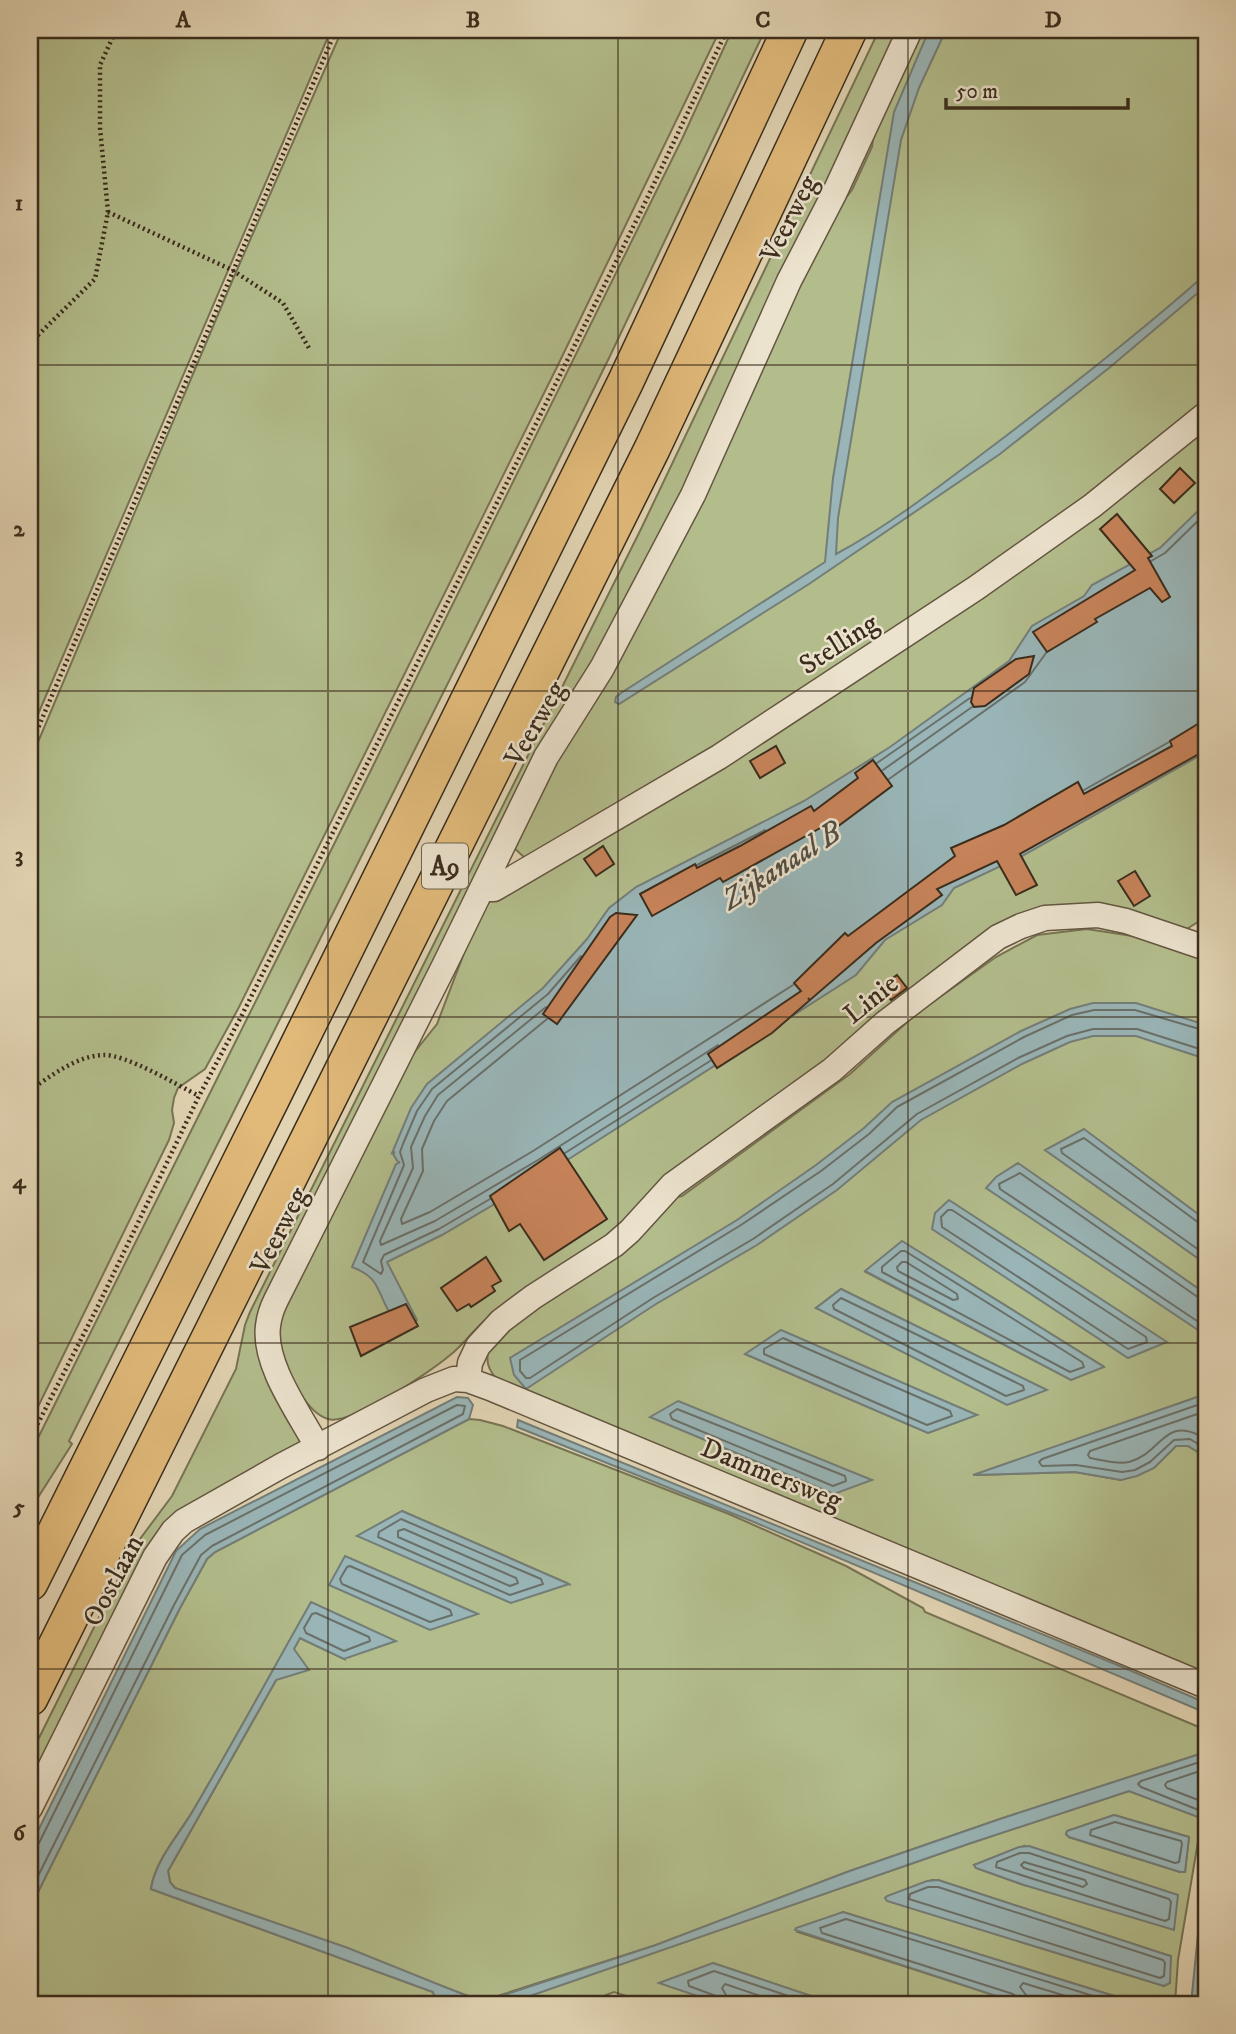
<svg xmlns="http://www.w3.org/2000/svg" width="1236" height="2034" font-family="'IM FELL DW Pica',serif">
	<style>
		.green { fill: #b3bd8c; stroke: #767454; stroke-width: 2; fill-rule: evenodd }
		.water { fill: #99b5b7; stroke: #737e79; stroke-width: 2 }
		.lines { fill: none; stroke-linecap: round; stroke-linejoin: round }
		.shore { stroke: #6a706a; stroke-width: 2 }
		.building { fill: #c7835a; stroke: #3a2c1c; stroke-width: 2 }
		.minor-casing { stroke: #645642; stroke-width: 27 }
		.highway-casing { stroke: #3a2c1c; stroke-width: 38 }
		.path { stroke: #3a2c1c; stroke-width: 4.5; stroke-dasharray: 2 3.5; stroke-linecap: butt }
		.minor { stroke: #ece3ce; stroke-width: 24 }
		.highway { stroke: #e1ba7a; stroke-width: 35 }
		.grid { fill: none; stroke: #3a2c1c; stroke-width: 2; stroke-opacity: 0.55 }
		.labels { text-anchor: middle; stroke-width: 5; stroke-linejoin: round; paint-order: stroke }
		.shield { fill: #ece3ce; stroke: #6f6351; stroke-width: 2 }
		.shield-label { font-size: 26px; font-weight: bold; fill: #3a2c1c }
		.street-label { font-size: 28px; fill: #3a2c1c; stroke: #ece3ce }
		.water-label { font-size: 30px; font-style: italic; fill: #524e43; stroke: #ece3ce }
		.neatline { fill: none; stroke: #3a2c1c; stroke-width: 2.5 }
		.grid-label { font-size: 23px; text-anchor: middle; font-weight: bold; fill: #3a2c1c }
	</style>
	<rect width="100%" height="100%" fill="#e2d4b3"/>
	<filter id="stains"><feTurbulence type="fractalNoise" baseFrequency=".00286" numOctaves="4"/><feColorMatrix values="0 0 0 0 .2 0 0 0 0 .09 0 0 0 0 .02 0 0 0 .5 -.17"/></filter>
	<radialGradient id="worn" r=".72"><stop offset=".6" stop-color="#630" stop-opacity="0"/><stop offset="1" stop-color="#630" stop-opacity=".3"/></radialGradient>
	<!-- green -->
	<path class="green" d="M 30,30 L 331,30 L 30,733 Z
		M 342,30 L 720,30 L 557,367 L 238,1009 L 205,1069 L 178,1088 L 174,1098 L 172,1110 L 174,1123 L 169,1140 L 30,1423 L 30,761 L 233,279 Z
		M 732,30 L 765,30 L 609,358 L 512,555 L 69,1441 L 72,1444 L 30,1510 L 30,1454 L 370,772 L 682,139 Z
		M 879,30 L 901,30 L 688,485 L 618,616 L 546,742 L 265,1304 L 300,1439 L 299,1445 L 184,1514 L 30,1795 L 30,1756 L 134,1547 L 172,1496 L 236,1369 L 245,1325 L 250,1312 L 641,529 Z
		M 918,30 L 1206,30 L 1206,406 L 1156,449 L 772,716 L 526,859 L 512,846 L 833,214 L 852,190 L 872,147 L 876,120 Z
		M 1206,420 L 1206,917 L 1185,930 L 1054,909 L 630,1223 L 483,1322 C 471,1333 462,1346 449,1356 C 430,1372 350,1426 328,1419 C 307,1413 289,1376 281,1356 C 277,1347 276,1335 274,1325 L 409,1059 L 437,1024 L 466,948 L 487,902 Z
		M 1087,929 L 1139,937 L 1206,956 L 1206,1220 L 1084,1130 L 1046,1150 L 1206,1264 L 1206,1294 L 1018,1164 L 1204,1334 L 1206,1333 L 1206,1394 L 976,1475 L 1075,1472 L 1121,1480 L 1154,1468 L 1176,1446 L 1188,1446 L 1206,1457 L 1206,1677 L 497,1379 C 485,1367 485,1354 493,1341 L 677,1197 L 682,1196 L 850,1074 L 916,1014 L 996,957 L 1037,935 ZM 903,1242 L 1103,1366 L 1071,1380 L 866,1272 ZM 841,1289 L 1046,1390 L 816,1308 ZM 745,1354 L 976,1415 L 928,1433 Z
		M 469,1419 L 480,1420 L 503,1426 L 729,1514 L 846,1566 L 923,1608 L 925,1612 L 1206,1730 L 1206,1752 L 1000,1819 L 847,1872 L 656,1945 L 482,2001 L 175,1888 L 170,1882 L 168,1871 L 300,1638 L 344,1659 L 311,1603 C 272,1671 234,1741 194,1809 C 180,1833 155,1860 151,1889 L 433,1992 L 437,2004 L 30,2004 L 30,1908 L 180,1608 L 207,1559 L 215,1552 ZM 402,1511 L 567,1583 L 568,1584 L 358,1536 Z
		M 1129,1791 L 1202,1818 L 1178,1960 L 1175,2004 L 1140,2004 L 843,1912 L 798,1932 L 1021,2004 L 835,2004 L 713,1963 L 660,1983 L 721,2004 L 652,2004 L 614,1992 L 582,2004 L 506,2004 L 968,1844 ZM 1114,1815 L 1189,1837 L 1185,1872 L 1180,1872 L 1069,1837 L 1066,1834 L 1067,1831 ZM 1024,1846 L 1024,1885 L 976,1868 L 974,1865 ZM 932,1880 L 938,1880 L 1167,1955 L 1171,1956 L 1164,1986 L 888,1901 L 886,1898 Z"/>
	<!-- water -->
	<path class="water" d="M 929,30 L 946,30 L 919,88 L 901,140 L 838,518 L 836,554 C 890,525 941,485 990,448 C 1064,392 1137,335 1206,274 L 1206,286 L 1109,368 L 1000,454 L 809,584 L 619,704 L 615,702 L 616,697 L 621,693 L 825,562 L 833,478 L 894,112 Z
		M 1206,503 L 1206,752 L 1022,856 L 954,888 L 942,905 L 885,940 L 856,975 L 547,1173 L 442,1235 L 387,1262 L 417,1320 L 403,1328 C 398,1323 392,1317 388,1310 C 376,1287 378,1277 352,1267 L 396,1164 L 400,1162 L 398,1162 L 393,1154 L 395,1152 L 392,1153 L 411,1108 L 427,1084 L 543,988 L 587,939 L 609,908 L 636,887 L 804,801 L 890,747 L 1009,661 L 1032,626 L 1084,596 L 1092,585 L 1160,548 Z
		M 1093,1003 L 1136,1003 L 1206,1025 L 1206,1059 L 1136,1036 L 1093,1036 L 1070,1042 L 1022,1064 L 921,1120 L 837,1190 L 757,1245 L 656,1304 L 526,1389 L 514,1375 L 510,1358 L 737,1220 L 816,1165 L 864,1128 L 892,1102 L 1021,1031 L 1070,1009 Z
		M 1084,1129 L 1206,1220 L 1206,1264 L 1045,1150 Z
		M 1018,1163 L 1206,1294 L 1206,1333 L 1204,1334 L 986,1188 L 996,1177 Z
		M 949,1200 L 1167,1342 L 1128,1358 L 932,1229 L 935,1213 Z
		M 902,1241 L 1104,1367 L 1071,1380 L 865,1271 Z
		M 841,1289 L 1047,1390 L 1007,1405 L 816,1308 Z
		M 781,1330 L 977,1415 L 928,1433 L 745,1354 Z
		M 1206,1394 L 1206,1457 L 1188,1446 L 1176,1446 L 1154,1468 L 1137,1476 L 1121,1480 L 1075,1472 L 973,1475 Z
		M 457,1397 L 468,1398 L 473,1405 L 469,1419 L 215,1552 L 207,1559 L 180,1608 L 30,1908 L 30,1847 L 176,1551 L 200,1529 Z
		M 678,1401 L 872,1480 L 834,1494 L 650,1417 Z
		M 518,1420 L 1120,1666 L 1206,1703 L 1206,1713 L 749,1520 L 517,1427 Z
		M 402,1511 L 569,1584 L 511,1603 L 357,1536 Z
		M 345,1556 L 478,1614 L 430,1630 L 329,1585 Z
		M 311,1602 L 396,1641 L 344,1659 L 300,1638 L 294,1649 L 309,1670 L 276,1680 L 168,1871 L 170,1882 L 175,1888 L 348,1948 L 477,2000 L 489,2000 L 656,1945 L 847,1872 L 1000,1819 L 1206,1752 L 1206,1820 L 1129,1791 L 968,1844 L 507,2004 L 437,2004 L 433,1992 L 151,1889 C 155,1860 180,1834 194,1809 C 234,1741 272,1671 311,1602 Z
		M 1114,1815 L 1189,1837 L 1185,1872 L 1180,1872 L 1069,1837 L 1066,1834 L 1067,1831 Z
		M 1029,1846 L 1178,1895 L 1174,1930 L 1024,1885 L 976,1868 L 974,1865 L 1019,1847 Z
		M 1206,1854 L 1206,1965 L 1202,2004 L 1191,2004 Z
		M 938,1880 L 1167,1955 L 1171,1956 L 1170,1983 L 1164,1986 L 887,1901 L 885,1898 L 887,1896 L 927,1881 Z
		M 843,1912 L 1140,2004 L 1021,2004 L 795,1930 L 796,1928 Z
		M 713,1963 L 835,2004 L 721,2004 L 659,1983 Z"/>
	<g class="lines">
		<!-- shore -->
		<path class="shore" d="M 1151,561 L 1165,553 L 1206,513
			M 877,763 L 970,698
			M 883,770 L 972,707
			M 889,779 L 1025,682 L 1046,653
			M 1084,790 L 1169,742
			M 697,865 L 765,830
			M 546,1007 L 438,1095 L 425,1116 L 411,1147 L 413,1168 L 380,1241 L 381,1245 L 435,1221 L 538,1160 L 718,1045
			M 547,1019 L 447,1101 L 434,1121 L 422,1149 L 423,1171 L 401,1219 L 402,1224 L 430,1212 L 533,1151 L 793,985
			M 1206,1031 L 1135,1010 L 1094,1010 L 1072,1015 L 1024,1037 L 897,1107 L 869,1134 L 821,1171 L 741,1225 L 520,1360 L 520,1371 L 526,1378 L 530,1378 L 653,1298 L 753,1239 L 833,1184 L 917,1114 L 1018,1058 L 1067,1036 L 1093,1029 L 1137,1029 L 1206,1051
			M 565,1153 L 710,1061
			M 490,1199 L 439,1229 L 384,1255 L 381,1261 L 383,1270 L 381,1274 L 363,1262 L 404,1165 L 400,1152 L 403,1144 L 417,1111 L 432,1089 L 548,994 L 581,956
			M 948,1210 L 952,1210 L 1146,1337 L 1147,1342 L 1128,1349 L 942,1227 L 941,1217 Z
			M 1206,1225 L 1199,1223 L 1084,1138 L 1061,1149 L 1062,1153 L 1206,1255
			M 901,1251 L 905,1251 L 1082,1362 L 1084,1367 L 1070,1372 L 882,1272 L 882,1267 Z
			M 902,1262 L 906,1262 L 957,1294 L 958,1299 L 953,1300 L 898,1271 L 897,1267 Z
			M 841,1298 L 1013,1381 L 1023,1386 L 1024,1390 L 1006,1396 L 834,1309 L 833,1305 Z
			M 1206,1300 L 1199,1298 L 1020,1173 L 999,1184 L 1000,1189 L 1206,1327
			M 783,1338 L 950,1411 L 952,1416 L 927,1425 L 764,1354 L 764,1349 Z
			M 1206,1402 L 1042,1459 L 1039,1462 L 1042,1466 L 1076,1465 L 1122,1472 L 1135,1470 L 1150,1462 L 1174,1440 L 1190,1439 L 1206,1449
			M 677,1409 L 845,1476 L 846,1481 L 833,1486 L 672,1419 L 670,1414 Z
			M 1206,1411 L 1090,1451 L 1088,1455 L 1090,1458 C 1102,1460 1117,1465 1129,1462 C 1163,1453 1164,1413 1206,1439
			M 401,1519 L 541,1579 L 543,1584 L 510,1595 L 378,1537 L 379,1532 Z
			M 404,1529 L 516,1578 L 518,1583 L 510,1586 L 398,1537 L 398,1531 Z
			M 350,1566 L 450,1610 L 452,1615 L 430,1622 L 342,1584 L 340,1579 L 347,1567 Z
			M 316,1613 L 369,1637 L 370,1641 L 344,1651 L 306,1633 L 304,1628 L 312,1614 Z
			M 1206,1760 L 1141,1781 L 1138,1784 L 1141,1787 L 1206,1813
			M 1206,1769 L 1167,1782 L 1165,1785 L 1167,1788 L 1206,1803
			M 1115,1822 L 1181,1841 L 1182,1844 L 1179,1862 L 1175,1863 L 1090,1835 L 1091,1830 Z
			M 30,1848 L 35,1847 L 39,1843 L 182,1555 L 205,1535 L 457,1405 L 465,1406 L 463,1414 L 212,1546 L 201,1555 L 174,1605 L 30,1892
			M 1020,1853 L 1029,1853 L 1169,1899 L 1171,1902 L 1169,1919 L 1165,1921 L 996,1867 L 997,1862 Z
			M 1024,1862 L 1085,1880 L 1087,1884 L 1083,1887 L 1024,1868 L 1021,1865 Z
			M 928,1887 L 938,1887 L 1163,1960 L 1165,1963 L 1164,1976 L 1160,1978 L 909,1899 L 910,1894 Z
			M 719,2004 L 716,1996 L 689,1986 L 688,1981 L 714,1971 L 812,2004
			M 728,2004 L 727,1997 L 722,1988 L 725,1984 L 784,2004
			M 1018,2004 L 1017,1998 L 1013,1994 L 822,1933 L 820,1928 L 846,1919 L 1119,2004
			M 1027,2004 L 1026,1995 L 1020,1987 L 1023,1983 L 1092,2004"/>
	</g>
	<!-- building -->
	<path class="building" d="M 1180,468 L 1195,483 L 1174,503 L 1160,489 Z
		M 1117,514 L 1152,556 L 1148,558 L 1170,597 L 1162,602 L 1150,588 L 1095,619 L 1097,622 L 1047,652 L 1033,632 L 1135,570 L 1100,529 Z
		M 1034,656 L 1029,674 L 985,706 L 974,707 L 971,702 L 974,688 L 1016,659 Z
		M 1206,719 L 1206,750 L 1020,854 L 1037,885 L 1016,895 L 997,861 L 937,889 L 942,895 L 876,943 L 810,1000 L 808,998 L 810,1000 L 772,1033 L 717,1068 L 708,1054 L 801,991 L 794,983 L 845,933 L 848,936 L 955,856 L 951,848 L 1004,825 L 1078,782 L 1084,794 L 1172,746 L 1170,741 Z
		M 776,746 L 785,763 L 760,778 L 750,761 Z
		M 873,760 L 892,786 L 837,827 L 833,821 L 723,882 L 720,878 L 652,916 L 640,894 L 695,864 L 697,868 L 740,846 L 811,806 L 814,811 L 858,778 L 855,773 Z
		M 603,846 L 614,864 L 596,876 L 584,859 Z
		M 1135,871 L 1150,896 L 1134,906 L 1118,881 Z
		M 616,913 L 637,915 L 557,1024 L 543,1014 L 610,917 Z
		M 897,975 L 907,988 L 891,1000 L 881,987 Z
		M 560,1148 L 607,1219 L 544,1260 L 520,1224 L 509,1231 L 490,1196 Z
		M 486,1257 L 501,1281 L 492,1286 L 495,1291 L 471,1307 L 469,1304 L 457,1311 L 441,1288 Z
		M 406,1304 L 418,1326 L 361,1356 L 350,1327 Z"/>
	<g class="lines">
		<defs>
			<path id="minor" d="M 482,889 L 494,889 L 719,757 L 976,588 L 1092,506 L 1206,414
				M 468,1380 L 470,1363 L 478,1346 L 501,1321 L 533,1297 L 614,1245 L 630,1231 L 672,1185 L 832,1070 L 885,1023 L 998,937 L 1021,926 L 1045,918 L 1098,915 L 1126,921 L 1206,948
				M 318,1448 C 300,1414 263,1365 268,1326 C 269,1317 272,1308 276,1300 L 445,964 L 546,757 L 602,668 L 693,495 L 789,281 L 834,194 L 910,30
				M 30,1808 L 155,1557 L 173,1531 L 184,1521 L 281,1466 L 426,1390 L 454,1379 L 468,1380 L 490,1388 L 1206,1686"/>
			<path id="highway" d="M 30,1583 L 273,1096 L 625,383 L 790,30
				M 30,1698 L 652,449 L 849,30"/>
		</defs>
		<!-- minor casing -->
		<use href="#minor" class="minor-casing"/>
		<!-- highway casing -->
		<use href="#highway" class="highway-casing"/>
		<!-- path -->
		<path class="path" d="M 108,212 L 232,270 L 283,303 L 310,350
			M 30,343 L 95,279 L 108,212 L 100,128 L 100,65 L 116,30
			M 30,747 L 336,30
			M 30,1090 C 51,1076 76,1056 103,1055 C 126,1054 177,1085 199,1096
			M 30,1439 L 97,1308 L 199,1096 L 242,1015 L 483,531 L 641,211 L 727,30"/>
		<!-- minor -->
		<use href="#minor" class="minor"/>
		<!-- highway -->
		<use href="#highway" class="highway"/>
	</g>
	<!-- grid -->
	<path class="grid" d="M 328,30 L 328,2004M 618,30 L 618,2004M 908,30 L 908,2004M 30,365 L 1206,365M 30,691 L 1206,691M 30,1017 L 1206,1017M 30,1343 L 1206,1343M 30,1669 L 1206,1669"/>
	<g class="labels">
		<!-- shield labels -->
		<rect class="shield" x="422" y="843.5" width="46" height="45" rx="5"/>
		<g class="shield-label">
			<text x="445" y="875">A9</text>
		</g>
		<!-- street labels -->
		<g class="street-label">
			<text transform="translate(788 218) rotate(-63)" y="10">Veerweg</text>
			<text transform="translate(838 643) rotate(-33)" y="10">Stelling</text>
			<text transform="translate(534 723) rotate(-60)" y="10">Veerweg</text>
			<text transform="translate(870 998) rotate(-39)" y="10">Linie</text>
			<text transform="translate(278 1230) rotate(-63)" y="10">Veerweg</text>
			<text transform="translate(772 1473) rotate(22)" y="10">Dammersweg</text>
			<text transform="translate(112 1580) rotate(-62)" y="10">Oostlaan</text>
		</g>
		<!-- water labels -->
		<g class="water-label">
			<text transform="translate(781 865) rotate(-33)" y="10">Zijkanaal B</text>
		</g>
	</g>
	<!-- margin -->
	<rect width="1236" height="2034" fill="none" stroke="#e2d4b3" stroke-width="77"/>
	<!-- scale -->
	<path d="M946 98v10h182v-10" fill="none" stroke="#3a2c1c" stroke-width="3.5"/>
	<text x="956" y="98" font-size="21" fill="#3a2c1c" stroke="#ece3ce" stroke-width="5" paint-order="stroke">50 m</text>
	<rect x="38" y="38" width="1160" height="1958" class="neatline"/>
	<g class="grid-label">
		<text x="183" y="27">A</text>
		<text x="473" y="27">B</text>
		<text x="763" y="27">C</text>
		<text x="1053" y="27">D</text>
		<text x="19" y="210">1</text>
		<text x="19" y="536">2</text>
		<text x="19" y="862">3</text>
		<text x="19" y="1188">4</text>
		<text x="19" y="1514">5</text>
		<text x="19" y="1840">6</text>
	</g>
	<rect width="100%" height="100%" filter="url(#stains)"/>
	<rect width="100%" height="100%" fill="url(#worn)"/>
</svg>
